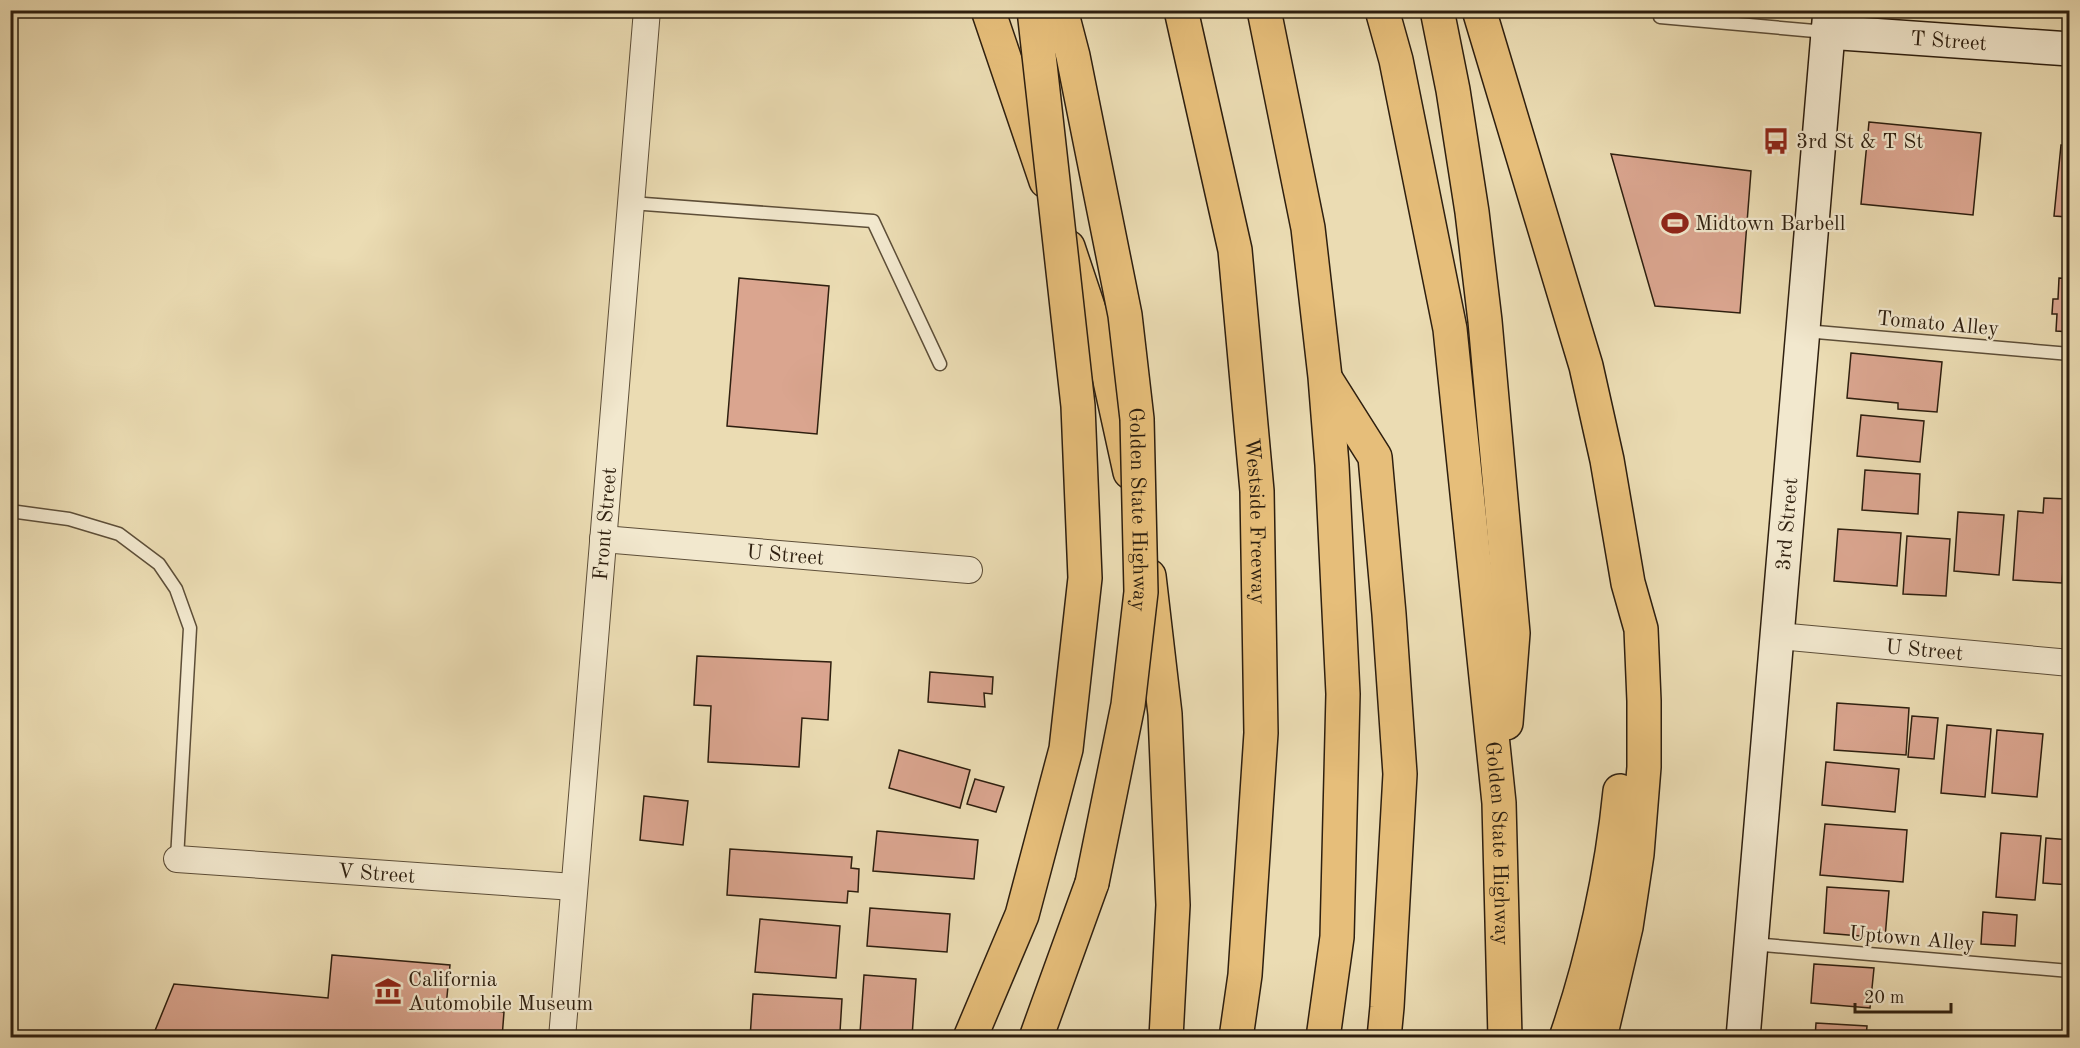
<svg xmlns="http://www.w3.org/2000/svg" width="2080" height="1048" font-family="'Old Standard TT',serif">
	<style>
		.building { fill: #daa58f; stroke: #2e1f0f; stroke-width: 1.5 }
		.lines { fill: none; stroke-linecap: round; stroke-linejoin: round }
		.lane-casing { stroke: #5d4e38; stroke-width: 15 }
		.street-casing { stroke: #5d4e38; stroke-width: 28 }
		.secondary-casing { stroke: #2e1f0f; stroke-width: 36 }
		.highway-casing { stroke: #2e1f0f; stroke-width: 36 }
		.lane { stroke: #f2e8ce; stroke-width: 12 }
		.street { stroke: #f2e8ce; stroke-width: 26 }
		.secondary { stroke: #f2e8ce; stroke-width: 33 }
		.highway { stroke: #e6be7a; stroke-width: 33 }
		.highway-bridge-casing { stroke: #2e1f0f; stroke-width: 36; stroke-linecap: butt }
		.highway-bridge { stroke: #e6be7a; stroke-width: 33 }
		.labels { text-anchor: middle; stroke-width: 4.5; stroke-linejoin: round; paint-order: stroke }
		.street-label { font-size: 21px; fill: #2e1f0f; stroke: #f2e8ce }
		.poi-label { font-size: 21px; fill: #2e1f0f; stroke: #f2e8ce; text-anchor: start }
	</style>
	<rect width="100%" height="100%" fill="#ebdcb3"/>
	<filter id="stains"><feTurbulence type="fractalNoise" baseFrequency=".00333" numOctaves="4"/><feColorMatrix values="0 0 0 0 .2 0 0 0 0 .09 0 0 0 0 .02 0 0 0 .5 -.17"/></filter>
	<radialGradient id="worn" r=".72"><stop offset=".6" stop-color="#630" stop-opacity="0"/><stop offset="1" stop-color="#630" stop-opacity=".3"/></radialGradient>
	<!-- building -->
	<path class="building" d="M 1869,122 L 1981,133 L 1973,215 L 1861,204 Z
		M 2061,145 L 2070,146 L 2070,226 L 2068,226 L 2068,217 L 2054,216 Z
		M 1611,154 L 1751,171 L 1740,313 L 1655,306 Z
		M 739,278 L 829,286 L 817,434 L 727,426 Z
		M 2059,278 L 2070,279 L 2070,332 L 2056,331 L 2057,314 L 2052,314 L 2053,299 L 2058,299 Z
		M 1851,353 L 1942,362 L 1937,412 L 1898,409 L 1898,403 L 1847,398 Z
		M 1861,415 L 1924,421 L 1920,462 L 1857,456 Z
		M 1865,470 L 1920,474 L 1918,514 L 1862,510 Z
		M 2044,498 L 2068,499 L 2062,583 L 2013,580 L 2018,511 L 2043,513 Z
		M 1958,512 L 2004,515 L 1999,575 L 1954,571 Z
		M 1838,529 L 1901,533 L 1897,586 L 1834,581 Z
		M 1907,536 L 1950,539 L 1946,596 L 1903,594 Z
		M 697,656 L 831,662 L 828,720 L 802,718 L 799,767 L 708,762 L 711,706 L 694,705 Z
		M 930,672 L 993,677 L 992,694 L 984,693 L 985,707 L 928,702 Z
		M 1837,703 L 1909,708 L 1906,755 L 1834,750 Z
		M 1912,716 L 1938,718 L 1934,759 L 1908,757 Z
		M 1947,725 L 1991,729 L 1985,797 L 1941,793 Z
		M 1997,730 L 2043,734 L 2037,797 L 1992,793 Z
		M 899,750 L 970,770 L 960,808 L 889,788 Z
		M 1826,762 L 1899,769 L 1895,812 L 1822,805 Z
		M 975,779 L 1004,787 L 996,812 L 967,804 Z
		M 644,796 L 688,801 L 683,845 L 640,840 Z
		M 1825,824 L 1907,830 L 1903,882 L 1820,875 Z
		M 877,831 L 978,840 L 974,879 L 873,871 Z
		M 2001,833 L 2041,836 L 2035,900 L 1996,897 Z
		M 2046,838 L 2070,840 L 2070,885 L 2043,883 Z
		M 730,849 L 852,857 L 851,868 L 859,869 L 858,892 L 848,891 L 847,903 L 727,895 Z
		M 1827,887 L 1889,891 L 1885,938 L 1824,933 Z
		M 870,908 L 950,914 L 947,952 L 867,946 Z
		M 1983,912 L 2017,915 L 2015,946 L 1981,944 Z
		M 760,919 L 840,926 L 836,978 L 755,972 Z
		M 332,955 L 450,965 L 446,1007 L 504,1012 L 502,1038 L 152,1038 L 174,984 L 328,998 Z
		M 1814,964 L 1874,968 L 1870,1008 L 1811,1003 Z
		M 864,975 L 916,979 L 912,1037 L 860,1033 Z
		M 753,994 L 842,999 L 840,1032 L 832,1031 L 832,1038 L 750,1038 Z
		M 1816,1023 L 1867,1026 L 1866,1038 L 1815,1038 Z"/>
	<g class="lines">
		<defs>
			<path id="lane" d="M 1660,17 L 1826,32
				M 631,203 L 873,221 L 940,364
				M 1805,331 L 2070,354
				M 10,511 L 69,519 L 119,534 L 159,564 L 176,589 L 190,628 L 177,859
				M 1752,944 L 2070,971
				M 2068,1038 L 2070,1023"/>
			<g id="street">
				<path id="s1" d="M 603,539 L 969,570"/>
				<path id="s2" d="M 1778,636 L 2070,663"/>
				<path id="s3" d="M 177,859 L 574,887"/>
				<path id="s4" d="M 562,1038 L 647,10"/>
			</g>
			<g id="secondary">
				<path id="s5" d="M 1827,32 L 2070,49"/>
				<path id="s6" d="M 1743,1038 L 1830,10"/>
			</g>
			<g id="highway">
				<path d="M 988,10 L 1046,181"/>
				<path id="s7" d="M 1181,10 L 1235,250 L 1257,491 L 1261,733 L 1245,975 L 1236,1038"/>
				<path d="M 1264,10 L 1308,228 L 1325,377 L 1332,465 L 1343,694 L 1337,937 L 1323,1038"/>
				<path id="s8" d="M 1382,10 L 1396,60 L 1450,329 L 1499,803 L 1505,1038"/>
				<path d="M 1437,10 L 1453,90 L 1472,212 L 1485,321 L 1513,633 L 1506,723"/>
				<path d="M 1479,10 L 1586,366 L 1607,460 L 1628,583 L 1641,629 L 1644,701 L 1644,767 L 1637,854 L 1626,927 L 1600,1038"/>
				<path d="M 1068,247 L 1105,358 L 1130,472"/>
				<path d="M 1327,381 L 1375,457 L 1389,614 L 1400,774 L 1387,1007 L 1384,1038"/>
				<path d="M 1149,576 L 1165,714 L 1173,905 L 1166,1038"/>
				<path d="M 1036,1038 L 1092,883"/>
				<path d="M 1566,1038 C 1593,960 1612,872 1620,791"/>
			</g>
		</defs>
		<!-- lane casing -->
		<use href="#lane" class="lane-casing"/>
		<!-- street casing -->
		<use href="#street" class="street-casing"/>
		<!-- secondary casing -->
		<use href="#secondary" class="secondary-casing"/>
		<!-- highway casing -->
		<use href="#highway" class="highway-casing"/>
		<!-- lane -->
		<use href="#lane" class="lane"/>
		<!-- street -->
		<use href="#street" class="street"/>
		<!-- secondary -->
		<use href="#secondary" class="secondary"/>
		<!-- highway -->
		<use href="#highway" class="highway"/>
		<defs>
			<g id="highway-bridge">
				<path id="s9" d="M 1061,10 L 1073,56 L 1125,315 L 1137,419 L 1141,592 L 1128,705 L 1092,883"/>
				<path d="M 970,1038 L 1022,915 L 1066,749 L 1085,578 L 1078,406 L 1034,10"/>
			</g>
		</defs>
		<!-- highway-bridge casing -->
		<use href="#highway-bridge" class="highway-bridge-casing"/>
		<!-- highway-bridge -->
		<use href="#highway-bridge" class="highway-bridge"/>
	</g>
	<!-- icons -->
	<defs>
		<symbol id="bus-bare" viewBox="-9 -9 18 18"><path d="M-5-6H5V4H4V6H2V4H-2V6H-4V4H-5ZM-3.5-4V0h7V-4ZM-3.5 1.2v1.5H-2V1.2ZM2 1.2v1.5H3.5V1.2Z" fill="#8f2418" stroke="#f2e8ce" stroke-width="2.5" paint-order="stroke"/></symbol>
		<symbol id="stadium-bare" viewBox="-9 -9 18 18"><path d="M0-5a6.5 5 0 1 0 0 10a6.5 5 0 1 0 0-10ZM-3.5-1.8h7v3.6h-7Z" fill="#8f2418" stroke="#f2e8ce" stroke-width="2.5" paint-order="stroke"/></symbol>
		<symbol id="museum-bare" viewBox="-9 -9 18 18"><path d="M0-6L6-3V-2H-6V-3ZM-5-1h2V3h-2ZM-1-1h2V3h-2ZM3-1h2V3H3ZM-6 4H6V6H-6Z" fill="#8f2418" stroke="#f2e8ce" stroke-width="2.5" paint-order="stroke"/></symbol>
	</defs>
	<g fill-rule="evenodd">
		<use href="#bus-bare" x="1757" y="122" width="38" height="38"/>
		<use href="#stadium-bare" x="1656" y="204" width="38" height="38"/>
		<use href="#museum-bare" x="369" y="972" width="38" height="38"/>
	</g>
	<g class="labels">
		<!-- street labels -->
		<g class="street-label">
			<text dy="7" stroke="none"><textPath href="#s5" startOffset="122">T Street</textPath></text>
			<text transform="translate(1938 323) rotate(5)" y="7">Tomato Alley</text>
			<text dy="7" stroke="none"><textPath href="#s9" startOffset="507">Golden State Highway</textPath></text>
			<text dy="7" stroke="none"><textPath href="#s7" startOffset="518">Westside Freeway</textPath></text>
			<text dy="7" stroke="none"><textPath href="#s4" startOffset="516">Front Street</textPath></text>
			<text dy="7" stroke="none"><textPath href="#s6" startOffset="516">3rd Street</textPath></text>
			<text dy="7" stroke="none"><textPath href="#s1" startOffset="183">U Street</textPath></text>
			<text dy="7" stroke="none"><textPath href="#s2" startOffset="147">U Street</textPath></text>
			<text dy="7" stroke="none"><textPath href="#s8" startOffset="843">Golden State Highway</textPath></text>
			<text dy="7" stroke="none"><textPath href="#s3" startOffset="200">V Street</textPath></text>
			<text transform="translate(1912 938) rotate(5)" y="7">Uptown Alley</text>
		</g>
		<!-- poi labels -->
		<g class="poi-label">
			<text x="1796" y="148">3rd St &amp; T St</text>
			<text x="1695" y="230">Midtown Barbell</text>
			<text x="408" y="986">California<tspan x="408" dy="24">Automobile Museum</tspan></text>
		</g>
	</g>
	<!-- margin -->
	<rect width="2080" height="1048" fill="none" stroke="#ebdcb3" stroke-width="36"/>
	<rect x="12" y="12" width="2056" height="1024" fill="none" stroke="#2e1f0f" stroke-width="3"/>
	<rect x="18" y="18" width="2044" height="1012" fill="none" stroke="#2e1f0f" stroke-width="1.5"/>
	<!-- scale -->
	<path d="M1855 1003v9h96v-9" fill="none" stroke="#2e1f0f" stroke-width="3"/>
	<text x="1864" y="1003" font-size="18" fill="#2e1f0f" stroke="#f2e8ce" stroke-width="4.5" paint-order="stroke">20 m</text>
	<rect width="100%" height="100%" filter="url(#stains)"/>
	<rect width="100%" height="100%" fill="url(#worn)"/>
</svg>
